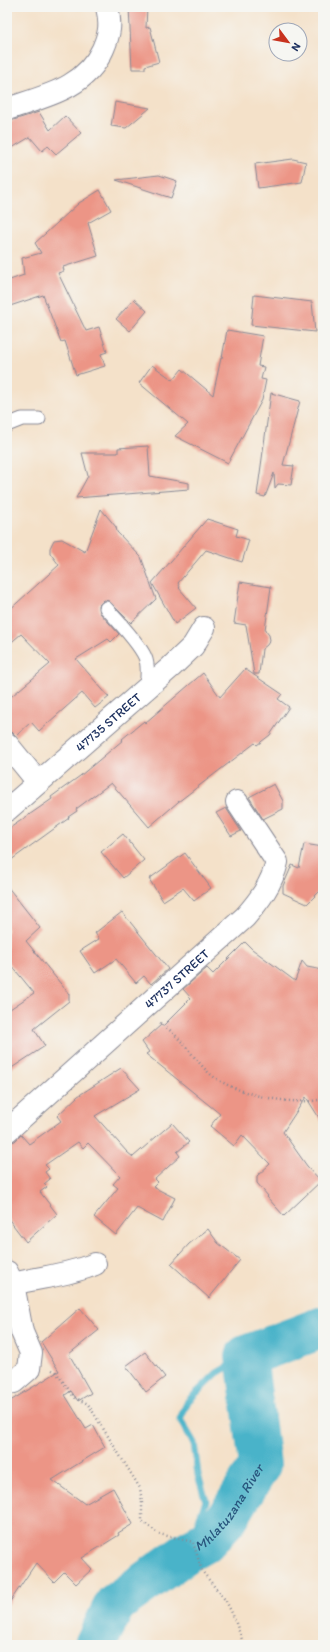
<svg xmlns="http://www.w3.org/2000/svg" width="330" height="1652" font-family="Itim,sans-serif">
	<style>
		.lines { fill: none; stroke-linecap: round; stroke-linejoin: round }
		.stream { stroke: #4ab3c9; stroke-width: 7 }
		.river { stroke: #4ab3c9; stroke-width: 42 }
		.building { fill: #ec9586 }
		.service-casing { stroke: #888894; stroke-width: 15 }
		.minor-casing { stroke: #888894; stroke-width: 24 }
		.path { stroke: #888894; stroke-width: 2.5; stroke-dasharray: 1 3; stroke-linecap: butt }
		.service { stroke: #fff; stroke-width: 13 }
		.minor { stroke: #fff; stroke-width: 22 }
		.labels { text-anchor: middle; stroke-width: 4; stroke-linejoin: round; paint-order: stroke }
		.street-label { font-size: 13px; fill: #1b2f5e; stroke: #f6f6f2 }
		.water-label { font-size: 14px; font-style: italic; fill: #29577e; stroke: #f6f6f2 }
	</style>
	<rect width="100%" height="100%" fill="#f6f6f2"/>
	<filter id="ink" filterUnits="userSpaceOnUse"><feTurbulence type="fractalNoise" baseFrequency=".025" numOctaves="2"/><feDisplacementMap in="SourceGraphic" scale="8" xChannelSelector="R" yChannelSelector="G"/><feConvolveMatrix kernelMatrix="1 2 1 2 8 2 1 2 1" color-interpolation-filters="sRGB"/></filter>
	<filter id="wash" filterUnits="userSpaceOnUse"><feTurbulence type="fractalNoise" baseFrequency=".012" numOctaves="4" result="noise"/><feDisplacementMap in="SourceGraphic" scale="16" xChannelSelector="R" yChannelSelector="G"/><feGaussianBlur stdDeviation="0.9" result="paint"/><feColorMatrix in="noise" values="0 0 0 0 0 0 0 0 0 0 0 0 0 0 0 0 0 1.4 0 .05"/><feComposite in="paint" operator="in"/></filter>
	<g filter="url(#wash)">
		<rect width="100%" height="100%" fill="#f4e1c9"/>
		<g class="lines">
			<!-- stream -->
			<path class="stream" d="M 187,1552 L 206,1501 L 198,1475 L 194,1443 L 180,1419 L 188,1401 L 217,1373 L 246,1356"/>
			<!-- river -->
			<path class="river" id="s1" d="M 95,1645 L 115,1604 L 187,1552 L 205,1542 L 228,1517 L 260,1465 L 246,1356 L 323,1327"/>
		</g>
		<g id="blocks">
			<!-- building -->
			<path class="building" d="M 129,7 L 147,7 L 146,28 L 150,27 L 159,62 L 145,66 L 145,69 L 132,69 Z
				M 115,102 L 150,108 L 126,128 L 111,126 Z
				M 39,112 L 50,130 L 65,116 L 81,133 L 56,154 L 48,146 L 42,151 L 30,137 L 7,151 L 7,122 Z
				M 293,159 L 306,162 L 302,182 L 258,188 L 255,164 Z
				M 159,175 L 177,181 L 171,198 L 116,180 Z
				M 100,190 L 111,210 L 88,223 L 98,256 L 63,267 L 64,271 L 58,273 L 86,331 L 99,327 L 107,352 L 101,354 L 105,366 L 76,375 L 65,341 L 61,342 L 43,295 L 7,307 L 7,281 L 24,275 L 22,258 L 41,253 L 35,243 L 79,203 Z
				M 254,295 L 312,302 L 315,332 L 251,325 Z
				M 134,299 L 147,311 L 130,331 L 116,319 Z
				M 227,330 L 263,336 L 258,366 L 264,367 L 261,379 L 266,380 L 262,400 L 228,463 L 175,436 L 188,424 L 139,383 L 152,365 L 173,380 L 182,369 L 213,395 L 221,358 L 222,358 Z
				M 271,393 L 300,401 L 283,465 L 294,466 L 291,485 L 278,484 L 275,488 L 274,473 L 265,497 L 257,495 Z
				M 148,446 L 150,476 L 189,483 L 189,489 L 76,498 L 88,476 L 82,453 L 118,453 L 118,448 Z
				M 101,509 L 116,527 L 117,532 L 141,557 L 156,599 L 131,623 L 109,601 L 104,600 L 99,605 L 100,613 L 119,634 L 111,642 L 108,639 L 76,659 L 109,697 L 95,708 L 82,693 L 39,731 L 31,722 L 16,736 L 12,732 L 7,732 L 7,700 L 50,664 L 21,634 L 7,646 L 7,612 L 59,565 L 50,553 L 50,548 L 54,540 L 62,539 L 85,552 Z
				M 207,519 L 238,529 L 236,536 L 249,540 L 242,562 L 206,550 L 178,583 L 180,587 L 179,588 L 196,608 L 175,624 L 152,583 Z
				M 240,582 L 271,587 L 265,630 L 269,635 L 270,640 L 267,645 L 262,649 L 259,674 L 254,674 L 246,625 L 234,623 Z
				M 245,669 L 282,694 L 278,699 L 289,707 L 270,735 L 257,745 L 255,743 L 178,802 L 149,827 L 111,783 L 76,809 L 77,811 L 68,817 L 69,818 L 7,863 L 7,830 L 52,799 L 51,797 L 80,776 L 123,740 L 122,739 L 144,721 L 145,723 L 203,673 L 220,697 Z
				M 274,784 L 283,801 L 283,809 L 263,819 L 249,797 Z
				M 226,808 L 241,831 L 231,836 L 216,813 Z
				M 123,834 L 144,860 L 123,878 L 101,852 Z
				M 304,844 L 323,847 L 323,888 L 307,904 L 283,893 L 283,886 L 292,865 L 299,868 Z
				M 185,853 L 211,888 L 194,901 L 183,888 L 163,901 L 149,879 Z
				M 7,886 L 40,928 L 26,941 L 69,994 L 69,1001 L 34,1029 L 45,1046 L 7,1071 L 7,1011 L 34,993 L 7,960 Z
				M 122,912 L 168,969 L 151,984 L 144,976 L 136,983 L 116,959 L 95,973 L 80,951 L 99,939 L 95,933 Z
				M 245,942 L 252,949 L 295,981 L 302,961 L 307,967 L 323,970 L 323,1124 L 306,1097 L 283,1132 L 307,1166 L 321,1181 L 284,1216 L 267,1197 L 268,1196 L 257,1183 L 257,1176 L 270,1164 L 242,1135 L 234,1146 L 210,1126 L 220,1114 L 146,1054 L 149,1052 L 142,1042 L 161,1025 L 163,1026 L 191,998 L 183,989 L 207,968 L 213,974 Z
				M 121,1068 L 140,1089 L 95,1116 L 127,1152 L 133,1157 L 172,1123 L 189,1142 L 177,1152 L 180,1156 L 155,1179 L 158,1182 L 153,1187 L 175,1198 L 163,1222 L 137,1208 L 116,1235 L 94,1217 L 118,1188 L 113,1184 L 120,1176 L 88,1143 L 83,1148 L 78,1142 L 45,1165 L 49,1169 L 45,1172 L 50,1179 L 44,1184 L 47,1187 L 40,1192 L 57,1214 L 26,1242 L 7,1217 L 7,1143 L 15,1141 L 21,1135 L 29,1144 L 61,1121 L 57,1116 L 78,1096 Z
				M 208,1229 L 218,1243 L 240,1260 L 209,1298 L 171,1264 L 189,1244 Z
				M 80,1308 L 99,1330 L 69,1354 L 91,1393 L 78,1401 L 71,1391 L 65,1395 L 86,1429 L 93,1425 L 105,1447 L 52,1480 L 85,1504 L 113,1488 L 133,1524 L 118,1533 L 119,1535 L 82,1558 L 92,1569 L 76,1584 L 64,1572 L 54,1582 L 36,1563 L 7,1606 L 7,1403 L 59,1371 L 41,1342 Z
				M 145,1352 L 165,1377 L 146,1392 L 126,1366 Z"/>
		</g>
	</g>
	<g filter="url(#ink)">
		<use href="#blocks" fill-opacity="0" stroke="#888894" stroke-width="1"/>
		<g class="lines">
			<defs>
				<path id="service" d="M 7,425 L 22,419 L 39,419
					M 106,608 C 117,620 139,643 145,657 C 149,666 147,678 146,688"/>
				<g id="minor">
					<path d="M 7,109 C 45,96 85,89 103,49 C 110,33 111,24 107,7"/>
					<path d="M 7,744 L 38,782"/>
					<path id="s2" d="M 7,810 L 171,667 L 193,646 L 204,628"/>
					<path id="s3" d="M 7,1131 L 245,917 C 259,901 272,884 277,862 L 237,802"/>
					<path d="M 7,1272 L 13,1284 L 22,1332 L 31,1353 L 29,1369 L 14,1382 L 7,1383"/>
					<path d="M 13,1284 C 40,1277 69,1275 95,1264"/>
				</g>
			</defs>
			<!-- service casing -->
			<use href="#service" class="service-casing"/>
			<!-- minor casing -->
			<use href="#minor" class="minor-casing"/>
			<!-- path -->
			<path class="path" d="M 160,1023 C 180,1035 192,1057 209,1073 C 232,1094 293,1107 323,1099
				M 52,1370 L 56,1372 L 74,1397 L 88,1404 L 140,1488 L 142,1503 L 142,1521 L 159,1534 L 193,1542 L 202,1571 L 226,1601 L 233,1615 L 244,1645"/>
			<!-- service -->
			<use href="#service" class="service"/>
			<!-- minor -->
			<use href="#minor" class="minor"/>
		</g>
	</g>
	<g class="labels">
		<!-- street labels -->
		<g class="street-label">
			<text dy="5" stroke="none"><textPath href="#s2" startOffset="134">47735 STREET</textPath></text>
			<text dy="5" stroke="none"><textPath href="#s3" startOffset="228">47737 STREET</textPath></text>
		</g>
		<!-- water labels -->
		<g class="water-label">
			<text dy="5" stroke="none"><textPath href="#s1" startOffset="197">Mhlatuzana River</textPath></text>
		</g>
	</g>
	<!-- margin -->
	<rect width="330" height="1652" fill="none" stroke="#f6f6f2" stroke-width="24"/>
	<!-- north arrow -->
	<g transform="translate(288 42) rotate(122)"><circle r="19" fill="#f6f6f2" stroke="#9ea6b7"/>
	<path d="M0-3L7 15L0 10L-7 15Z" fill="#c8321e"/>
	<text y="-6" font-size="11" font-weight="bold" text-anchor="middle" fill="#1b2f5e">N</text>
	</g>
</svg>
